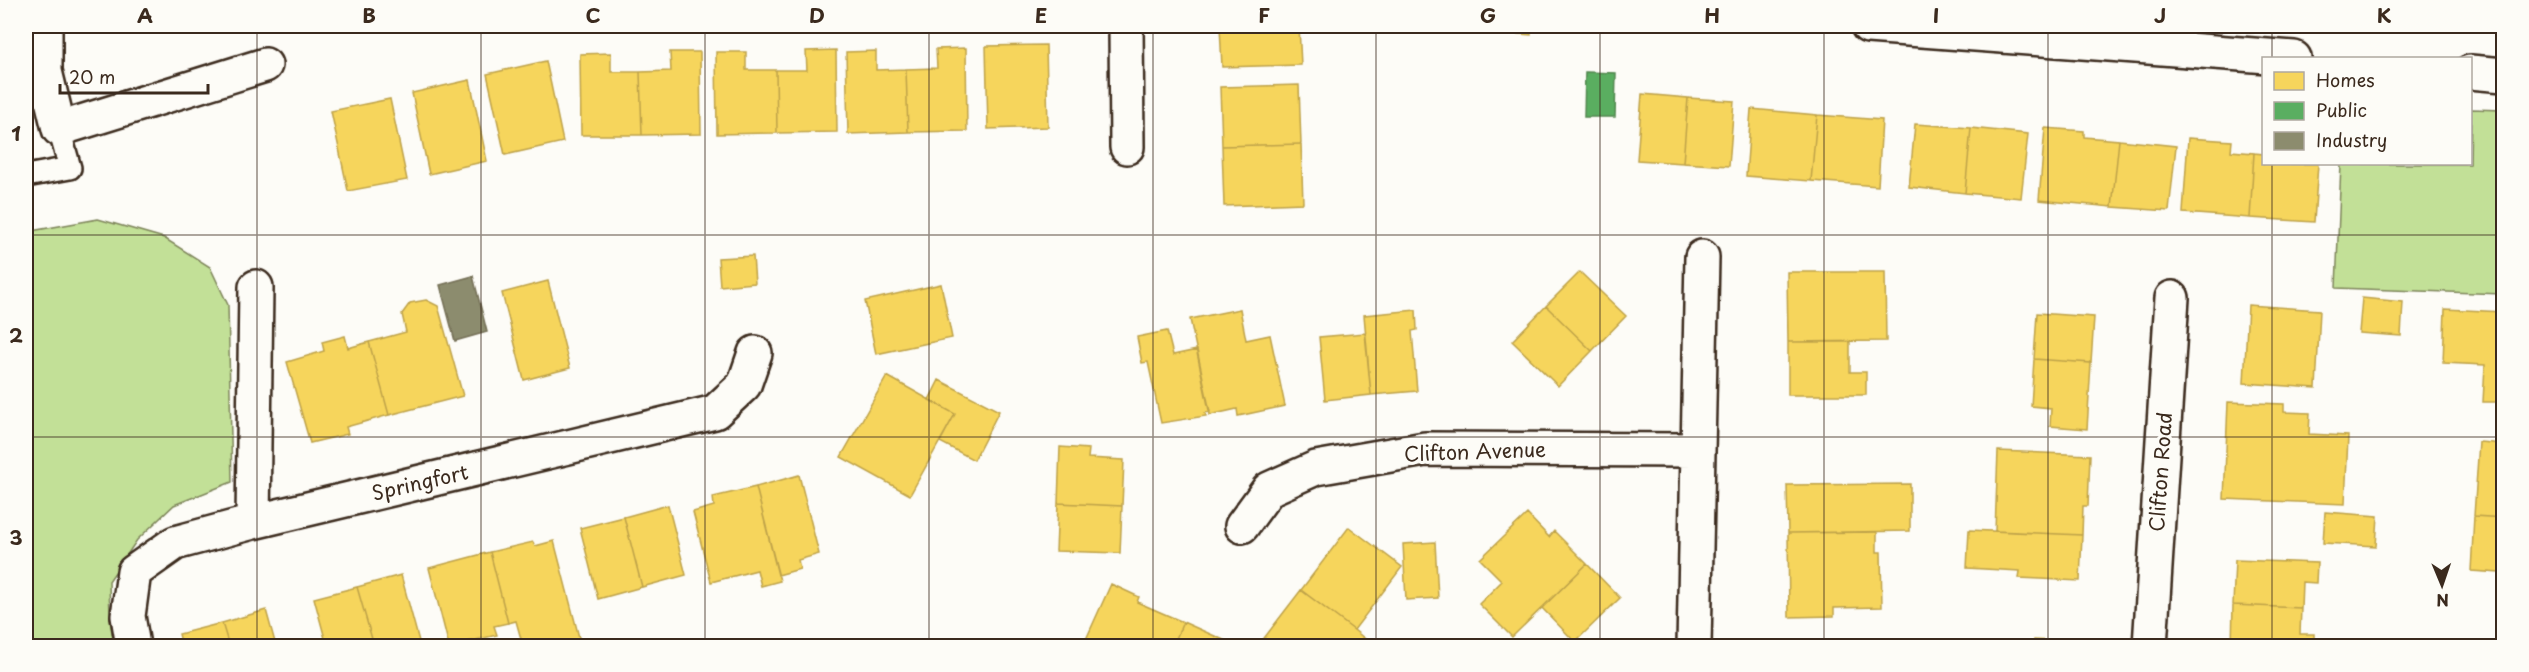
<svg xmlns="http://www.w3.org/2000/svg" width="2529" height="672" font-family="'Playpen Sans',sans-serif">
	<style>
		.green { fill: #c2e097; stroke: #7e855a; stroke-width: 1.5 }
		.homes { fill: #f6d55c; stroke: #bea249; stroke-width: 1.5 }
		.public { fill: #5aae61; stroke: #51864d; stroke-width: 1.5 }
		.industry { fill: #8c8c6e; stroke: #746f56; stroke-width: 1.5 }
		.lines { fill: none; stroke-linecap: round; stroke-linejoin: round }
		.service-casing { stroke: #3b2a1e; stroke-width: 26 }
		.minor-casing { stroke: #3b2a1e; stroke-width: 38 }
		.service { stroke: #fdfcf7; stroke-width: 21 }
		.minor { stroke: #fdfcf7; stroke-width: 33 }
		.grid { fill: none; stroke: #3b2a1e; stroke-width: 1.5; stroke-opacity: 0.55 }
		.labels { text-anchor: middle; stroke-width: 6; stroke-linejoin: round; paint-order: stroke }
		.street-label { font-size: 20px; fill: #3b2a1e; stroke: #fdfcf7 }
		.neatline { fill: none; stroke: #3b2a1e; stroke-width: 2 }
		.grid-label { font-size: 20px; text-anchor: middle; font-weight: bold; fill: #3b2a1e }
	</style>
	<rect width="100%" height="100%" fill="#fdfcf7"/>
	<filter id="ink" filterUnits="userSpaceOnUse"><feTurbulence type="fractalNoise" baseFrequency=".0167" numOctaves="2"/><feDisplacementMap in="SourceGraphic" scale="12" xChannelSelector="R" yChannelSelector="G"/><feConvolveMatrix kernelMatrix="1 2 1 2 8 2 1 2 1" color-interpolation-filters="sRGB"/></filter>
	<g filter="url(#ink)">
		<!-- green -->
		<path class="green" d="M 2471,109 L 2503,110 L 2503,294 L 2336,288 L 2341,164 L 2470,164 Z
			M 98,219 L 164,238 L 210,267 L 228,305 L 232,482 L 174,505 L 137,540 L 109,581 L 110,620 L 114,646 L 26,646 L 26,232 Z"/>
		<!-- homes -->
		<path class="homes" d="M 1220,26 L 1299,26 L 1301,65 L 1222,67 Z
			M 1459,26 L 1531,26 L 1531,35 L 1459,29 Z
			M 1046,45 L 1048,127 L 988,129 L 986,46 Z
			M 966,48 L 967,131 L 908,132 L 906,69 L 937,68 L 936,49 Z
			M 836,50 L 837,132 L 777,133 L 776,70 L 807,70 L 806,51 Z
			M 876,51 L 876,70 L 906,69 L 908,132 L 848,134 L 846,52 Z
			M 670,52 L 700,52 L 701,134 L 642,135 L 640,72 L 671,71 Z
			M 716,52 L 746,52 L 746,70 L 776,70 L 777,133 L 717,134 Z
			M 611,53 L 611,72 L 640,72 L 642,135 L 581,135 L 580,54 Z
			M 546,61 L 563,142 L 505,155 L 487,74 Z
			M 470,80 L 487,161 L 429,174 L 412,93 Z
			M 1299,85 L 1301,144 L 1222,146 L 1220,87 Z
			M 1642,94 L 1688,98 L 1683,163 L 1637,160 Z
			M 1688,98 L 1734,101 L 1729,166 L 1683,163 Z
			M 390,99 L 407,180 L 348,191 L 331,111 Z
			M 1751,109 L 1817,115 L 1811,181 L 1746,176 Z
			M 1817,115 L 1882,120 L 1878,186 L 1811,181 Z
			M 1915,124 L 1971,128 L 1965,193 L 1909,187 Z
			M 1971,128 L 2028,134 L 2021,198 L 1965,193 Z
			M 2045,128 L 2084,131 L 2084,137 L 2119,140 L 2112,207 L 2039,200 Z
			M 2188,138 L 2232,141 L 2231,151 L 2254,153 L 2250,218 L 2183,213 Z
			M 2119,140 L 2176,146 L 2169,211 L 2112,207 Z
			M 1301,144 L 1303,203 L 1224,206 L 1222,146 Z
			M 2254,153 L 2264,154 L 2264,164 L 2318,164 L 2314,222 L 2250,218 Z
			M 753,256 L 755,283 L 720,286 L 718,258 Z
			M 1580,272 L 1626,316 L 1592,351 L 1546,306 Z
			M 1787,272 L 1885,272 L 1886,341 L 1788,342 Z
			M 548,281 L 570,368 L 524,380 L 502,293 Z
			M 941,284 L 952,338 L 876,354 L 865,301 Z
			M 2362,298 L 2403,302 L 2401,336 L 2359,333 Z
			M 426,300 L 438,306 L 463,396 L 389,415 L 369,342 L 406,332 L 402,314 L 410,303 Z
			M 2248,305 L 2320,310 L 2316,388 L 2244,383 Z
			M 1546,306 L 1592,351 L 1558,386 L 1512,341 Z
			M 1240,309 L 1246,340 L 1270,335 L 1285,406 L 1238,416 L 1237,409 L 1210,415 L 1190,319 Z
			M 2445,309 L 2504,312 L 2504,402 L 2483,402 L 2485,365 L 2443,363 Z
			M 1416,310 L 1417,330 L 1412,331 L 1417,391 L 1371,395 L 1364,315 Z
			M 2037,313 L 2094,317 L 2091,363 L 2034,359 Z
			M 1167,331 L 1173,355 L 1197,350 L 1210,412 L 1205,413 L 1206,416 L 1161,423 L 1148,362 L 1142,363 L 1137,337 Z
			M 1365,333 L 1371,395 L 1325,400 L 1319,337 Z
			M 345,336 L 348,348 L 369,342 L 389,415 L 346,427 L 348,434 L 310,443 L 287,362 L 324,351 L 322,342 Z
			M 1788,342 L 1850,342 L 1850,372 L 1866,372 L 1866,395 L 1788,395 Z
			M 2034,359 L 2091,363 L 2087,429 L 2050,426 L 2051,408 L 2031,406 Z
			M 887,376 L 955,414 L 910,495 L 841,457 Z
			M 939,380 L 999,411 L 974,460 L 940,442 L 955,414 L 929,400 Z
			M 2228,402 L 2284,404 L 2284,412 L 2310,413 L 2309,434 L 2348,436 L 2345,504 L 2224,499 Z
			M 2479,442 L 2504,444 L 2504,518 L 2474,516 Z
			M 1060,447 L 1089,449 L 1088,458 L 1124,460 L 1122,506 L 1058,503 Z
			M 1998,451 L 2090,455 L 2088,506 L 2083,506 L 2082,535 L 1995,531 Z
			M 799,475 L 819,554 L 798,560 L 800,569 L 778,575 L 756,487 Z
			M 1910,484 L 1910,531 L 1788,533 L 1787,485 Z
			M 756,487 L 780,581 L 761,586 L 757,570 L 711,582 L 693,512 L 714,506 L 713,497 Z
			M 1058,503 L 1122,506 L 1120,553 L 1056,551 Z
			M 668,505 L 686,575 L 642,587 L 624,517 Z
			M 2325,512 L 2378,516 L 2376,546 L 2323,543 Z
			M 1527,514 L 1549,537 L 1554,531 L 1587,564 L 1512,637 L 1479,604 L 1502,581 L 1480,559 Z
			M 2474,516 L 2504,518 L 2504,588 L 2500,588 L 2500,573 L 2471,571 Z
			M 624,517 L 642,587 L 598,599 L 580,528 Z
			M 1349,527 L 1402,567 L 1354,630 L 1301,590 Z
			M 1969,530 L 2082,535 L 2080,581 L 2019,578 L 2020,571 L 1967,568 Z
			M 1877,532 L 1877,552 L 1881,552 L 1882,607 L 1834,608 L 1834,616 L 1789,617 L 1788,533 Z
			M 554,541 L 581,645 L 523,646 L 516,621 L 508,623 L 490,552 L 533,542 L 535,546 Z
			M 1435,542 L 1438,598 L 1406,600 L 1403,544 Z
			M 490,552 L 508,623 L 494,626 L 497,635 L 449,646 L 429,568 Z
			M 2235,560 L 2317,563 L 2316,583 L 2302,582 L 2301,608 L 2233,605 Z
			M 1587,564 L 1620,598 L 1575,642 L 1542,608 Z
			M 401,575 L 420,645 L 374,646 L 357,587 Z
			M 1111,584 L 1139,597 L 1137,602 L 1183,622 L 1173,646 L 1083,646 Z
			M 357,587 L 374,646 L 327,646 L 314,598 Z
			M 1301,590 L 1354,630 L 1374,646 L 1258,646 Z
			M 2233,605 L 2301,608 L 2300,634 L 2314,634 L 2314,646 L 2232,646 Z
			M 266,610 L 276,646 L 229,646 L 222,623 Z
			M 1183,622 L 1226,641 L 1224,646 L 1173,646 Z
			M 222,623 L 229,646 L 182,646 L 179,634 Z
			M 2034,640 L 2075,642 L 2075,646 L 2034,646 Z"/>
		<!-- public -->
		<path class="public" d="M 1585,72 L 1616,73 L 1615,117 L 1584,117 Z"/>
		<!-- industry -->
		<path class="industry" d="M 473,276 L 487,332 L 455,341 L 440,285 Z"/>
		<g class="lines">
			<defs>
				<path id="service" d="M 26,176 L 70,168 L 59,129"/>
				<path id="minor" d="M 45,26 L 45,71 L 59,129 L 265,65
					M 1126,26 L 1127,147
					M 1868,26 L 2294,58
					M 2470,72 L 2504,75
					M 253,522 L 256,287
					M 1242,526 L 1269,489 L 1316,468 L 1425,449 L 1698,450
					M 133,646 L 128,616 L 134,572 L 175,543 L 253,522 L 715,412 L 744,385 L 755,353
					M 1694,646 L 1702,257
					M 2150,646 L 2172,298"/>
			</defs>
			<!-- service casing -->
			<use href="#service" class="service-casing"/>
			<!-- minor casing -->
			<use href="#minor" class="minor-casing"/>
			<!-- service -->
			<use href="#service" class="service"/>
			<!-- minor -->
			<use href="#minor" class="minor"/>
		</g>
	</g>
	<!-- grid -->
	<path class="grid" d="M 257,26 L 257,646M 481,26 L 481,646M 705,26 L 705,646M 929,26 L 929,646M 1153,26 L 1153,646M 1376,26 L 1376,646M 1600,26 L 1600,646M 1824,26 L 1824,646M 2048,26 L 2048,646M 2272,26 L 2272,58M 2272,164 L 2272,646M 26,235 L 2504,235M 26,437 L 2504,437"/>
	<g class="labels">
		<!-- street labels -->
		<g class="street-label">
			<text transform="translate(1475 452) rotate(-2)" y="7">Clifton Avenue</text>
			<text transform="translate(2161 472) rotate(-86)" y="7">Clifton Road</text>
			<text transform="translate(420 483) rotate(-13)" y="7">Springfort</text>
		</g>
	</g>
	<!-- margin -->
	<rect width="2529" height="672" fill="none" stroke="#fdfcf7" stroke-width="66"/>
	<!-- legend -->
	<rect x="2262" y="57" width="210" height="108" fill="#fdfcf7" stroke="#afa8a0" stroke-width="1.5"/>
	<rect x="2274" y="72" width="30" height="18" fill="#f6d55c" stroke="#afa8a0" stroke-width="1.5"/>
	<text x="2316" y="87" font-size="18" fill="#3b2a1e">Homes</text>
	<rect x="2274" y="102" width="30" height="18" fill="#5aae61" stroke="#afa8a0" stroke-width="1.5"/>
	<text x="2316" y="117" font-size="18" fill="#3b2a1e">Public</text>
	<rect x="2274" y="132" width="30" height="18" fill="#8c8c6e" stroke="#afa8a0" stroke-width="1.5"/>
	<text x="2316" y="147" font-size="18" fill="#3b2a1e">Industry</text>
	<!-- north arrow -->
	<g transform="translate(2442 585) rotate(178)" stroke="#fdfcf7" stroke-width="4.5" paint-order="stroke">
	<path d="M0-4.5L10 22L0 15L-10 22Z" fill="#3b2a1e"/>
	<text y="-9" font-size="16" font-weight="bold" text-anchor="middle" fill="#3b2a1e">N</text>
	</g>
	<!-- scale -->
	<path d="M60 84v9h148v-9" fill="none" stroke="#3b2a1e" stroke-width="3"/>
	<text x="69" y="84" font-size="18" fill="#3b2a1e" stroke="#fdfcf7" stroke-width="4.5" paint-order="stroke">20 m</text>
	<rect x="33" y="33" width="2463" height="606" class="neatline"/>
	<g class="grid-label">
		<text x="145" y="23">A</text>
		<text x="369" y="23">B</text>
		<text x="593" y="23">C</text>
		<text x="817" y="23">D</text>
		<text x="1041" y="23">E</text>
		<text x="1264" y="23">F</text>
		<text x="1488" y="23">G</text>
		<text x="1712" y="23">H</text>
		<text x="1936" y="23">I</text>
		<text x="2160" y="23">J</text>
		<text x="2384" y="23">K</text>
		<text x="16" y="141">1</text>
		<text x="16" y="343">2</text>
		<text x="16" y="545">3</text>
	</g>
</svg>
